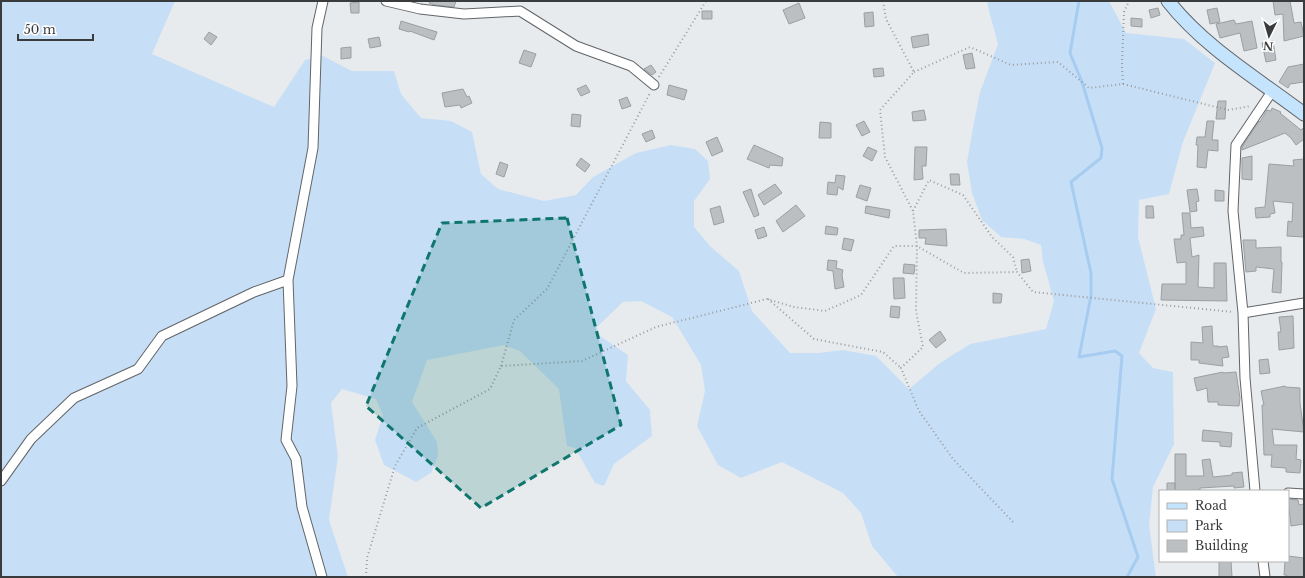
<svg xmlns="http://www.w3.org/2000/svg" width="1305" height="578" font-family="'Libre Baskerville',serif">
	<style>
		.green { fill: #c7dff6 }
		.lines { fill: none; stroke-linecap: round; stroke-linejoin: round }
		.stream { stroke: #a6ccf1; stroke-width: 3 }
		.building { fill: #bcbfc1; stroke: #9c9fa2 }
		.street-casing { stroke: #626467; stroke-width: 11 }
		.secondary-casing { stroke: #626467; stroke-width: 15 }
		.path { stroke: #9a9c9e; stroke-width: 2; stroke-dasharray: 1 3; stroke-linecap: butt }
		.street { stroke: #fff; stroke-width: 9 }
		.secondary { stroke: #c4e3fd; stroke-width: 13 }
		.marked { fill: #0f766e; fill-opacity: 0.2; stroke: #0f766e; stroke-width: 3; stroke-dasharray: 8 5; stroke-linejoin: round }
	</style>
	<rect width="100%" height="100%" fill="#e8ebee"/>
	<!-- green -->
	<path class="green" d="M 1,1 L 175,1 L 152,54 L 274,107 L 305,60 L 323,56 L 352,71 L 394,71 L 401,94 L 421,118 L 451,121 L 472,132 L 481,174 L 498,189 L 544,201 L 576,195 L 593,177 L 636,153 L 671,145 L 695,149 L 708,161 L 710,179 L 694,201 L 694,227 L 711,247 L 739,271 L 752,311 L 790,353 L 818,353 L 843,350 L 876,356 L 909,389 L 940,363 L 970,344 L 1046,329 L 1054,301 L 1043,262 L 1041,245 L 1024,239 L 1001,237 L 982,220 L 972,193 L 967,162 L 974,122 L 980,92 L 998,44 L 989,11 L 987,1 L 1109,1 L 1126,33 L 1184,39 L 1215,63 L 1183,142 L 1169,194 L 1139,200 L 1138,237 L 1156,309 L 1139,353 L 1153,368 L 1173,372 L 1174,444 L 1153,487 L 1149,525 L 1156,577 L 898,577 L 872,546 L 861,513 L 843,493 L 782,462 L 741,478 L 718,465 L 697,426 L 705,391 L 701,365 L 672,317 L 641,301 L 623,302 L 597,327 L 600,336 L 628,355 L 626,381 L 650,410 L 652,436 L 614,464 L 604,486 L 595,483 L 575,448 L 567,446 L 559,389 L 520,351 L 504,345 L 427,360 L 412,402 L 437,442 L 438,456 L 431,473 L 416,482 L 384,465 L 375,440 L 383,415 L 376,399 L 342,389 L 331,403 L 338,457 L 329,520 L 348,577 L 1,577 Z"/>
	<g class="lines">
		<!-- stream -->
		<path class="stream" d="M 1079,1 L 1070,53 L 1082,82 L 1102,148 L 1101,158 L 1071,182 L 1091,273 L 1091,296 L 1079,357 L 1115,351 L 1122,356 L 1112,479 L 1138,557 L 1127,577"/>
	</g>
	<!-- building -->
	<path class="building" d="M 430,1 L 456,1 L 454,7 L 435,5 L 429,3 Z
		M 1273,1 L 1290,1 L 1294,23 L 1301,22 L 1304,36 L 1284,41 L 1283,14 L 1275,15 Z
		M 359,2 L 359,13 L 351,13 L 350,3 Z
		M 799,3 L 805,18 L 789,24 L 783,10 Z
		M 1158,8 L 1160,15 L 1151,18 L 1149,10 Z
		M 1217,8 L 1220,22 L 1210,24 L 1207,10 Z
		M 702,11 L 712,11 L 712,19 L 702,19 Z
		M 873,12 L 874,26 L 865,27 L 864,13 Z
		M 1131,18 L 1142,19 L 1142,27 L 1131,26 Z
		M 1234,20 L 1236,24 L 1252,21 L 1257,48 L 1244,51 L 1240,33 L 1220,38 L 1216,24 Z
		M 401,21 L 437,32 L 434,40 L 410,31 L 409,32 L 399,29 Z
		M 209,32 L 217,37 L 211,45 L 204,39 Z
		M 928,34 L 929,45 L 913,48 L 911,37 Z
		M 379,37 L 381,46 L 370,48 L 368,39 Z
		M 1273,41 L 1276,60 L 1266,62 L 1262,43 Z
		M 351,47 L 351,58 L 341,59 L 341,48 Z
		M 524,50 L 536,54 L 531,67 L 519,63 Z
		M 972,53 L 975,68 L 966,69 L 963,55 Z
		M 1304,64 L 1304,82 L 1290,84 L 1288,88 L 1279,82 L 1288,67 Z
		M 651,65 L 656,72 L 652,75 L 644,69 Z
		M 883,68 L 884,76 L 874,77 L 873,69 Z
		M 586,85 L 590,92 L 581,96 L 577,89 Z
		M 669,85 L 687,90 L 684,100 L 667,95 Z
		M 463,89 L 467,97 L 469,96 L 472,103 L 461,108 L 460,105 L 445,107 L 442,93 Z
		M 627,97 L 631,106 L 622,109 L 619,100 Z
		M 1218,101 L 1226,101 L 1225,119 L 1216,119 Z
		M 1272,108 L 1281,112 L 1280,113 L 1301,130 L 1304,127 L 1304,139 L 1296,145 L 1291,138 L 1285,133 L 1242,150 L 1242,147 L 1259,121 L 1260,122 L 1267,110 L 1271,111 Z
		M 924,110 L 926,120 L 913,121 L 912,112 Z
		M 572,114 L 581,115 L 580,127 L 571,126 Z
		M 864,121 L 870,132 L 862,136 L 856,125 Z
		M 1207,121 L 1214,121 L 1212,140 L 1218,140 L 1218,151 L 1208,150 L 1206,168 L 1197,167 L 1198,145 L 1196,145 L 1197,137 L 1205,137 Z
		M 820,122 L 831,123 L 831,138 L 819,138 Z
		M 652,130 L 655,138 L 646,142 L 642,134 Z
		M 717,137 L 723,151 L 712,156 L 706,142 Z
		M 754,145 L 783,158 L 782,166 L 770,165 L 769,168 L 747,159 Z
		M 868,147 L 877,151 L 872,161 L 863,156 Z
		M 915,147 L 927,147 L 926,166 L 922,166 L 923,179 L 914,180 Z
		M 1252,156 L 1252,180 L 1242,179 L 1242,158 Z
		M 581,158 L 590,165 L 585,172 L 576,165 Z
		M 1304,159 L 1304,237 L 1287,236 L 1288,221 L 1292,222 L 1293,203 L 1273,201 L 1275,213 L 1270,214 L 1270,217 L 1256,218 L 1255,208 L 1265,207 L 1269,164 L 1294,166 L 1293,160 Z
		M 500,162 L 508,165 L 504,177 L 496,174 Z
		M 950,174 L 959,174 L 960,185 L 951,185 Z
		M 836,175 L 845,176 L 843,190 L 838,187 L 837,195 L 827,194 L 828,182 L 835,183 Z
		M 775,184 L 782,193 L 764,205 L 758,195 Z
		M 860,185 L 871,188 L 867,201 L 856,197 Z
		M 751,189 L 759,215 L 754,217 L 743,192 Z
		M 1197,189 L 1199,201 L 1196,202 L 1197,211 L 1190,212 L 1187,190 Z
		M 1215,190 L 1224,191 L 1224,201 L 1215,201 Z
		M 796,205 L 805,216 L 783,232 L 776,221 Z
		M 720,206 L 724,222 L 714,225 L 710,209 Z
		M 866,206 L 890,210 L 889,218 L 865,213 Z
		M 1146,206 L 1153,206 L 1154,218 L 1146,218 Z
		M 1182,213 L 1190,213 L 1191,228 L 1203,227 L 1204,236 L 1190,238 L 1192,257 L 1199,255 L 1198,287 L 1214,288 L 1214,263 L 1226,263 L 1227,301 L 1161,300 L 1162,284 L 1186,284 L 1186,262 L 1177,263 L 1174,239 L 1181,239 L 1181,235 L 1184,235 Z
		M 826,226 L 838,228 L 837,235 L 825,234 Z
		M 764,227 L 767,236 L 758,239 L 755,230 Z
		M 946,229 L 947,246 L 925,244 L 926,238 L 919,238 L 919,230 Z
		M 844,238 L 854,240 L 851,251 L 842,249 Z
		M 1243,240 L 1256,240 L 1256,248 L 1281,247 L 1281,262 L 1282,262 L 1281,293 L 1272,292 L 1274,269 L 1256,267 L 1256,271 L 1246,272 Z
		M 1029,259 L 1031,271 L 1022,273 L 1021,260 Z
		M 828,260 L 837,261 L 836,268 L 843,270 L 842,275 L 844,287 L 835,289 L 833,271 L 827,270 Z
		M 904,264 L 915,265 L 914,274 L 903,273 Z
		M 893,278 L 904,278 L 905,298 L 894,299 Z
		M 993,293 L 1002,294 L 1001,303 L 993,303 Z
		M 891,306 L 900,307 L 899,318 L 890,317 Z
		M 1293,316 L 1294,348 L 1279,350 L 1278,332 L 1281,332 L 1279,317 Z
		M 1212,326 L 1213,346 L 1218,346 L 1218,347 L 1227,346 L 1229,357 L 1222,358 L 1223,366 L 1199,363 L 1199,360 L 1191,360 L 1191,342 L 1203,343 L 1202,327 Z
		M 940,331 L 946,340 L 936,348 L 929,340 Z
		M 1268,359 L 1270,373 L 1260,374 L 1259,360 Z
		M 1223,372 L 1223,373 L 1236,372 L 1240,398 L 1239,406 L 1218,405 L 1218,402 L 1208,402 L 1207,388 L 1197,391 L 1194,378 Z
		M 1285,386 L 1285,387 L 1300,388 L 1300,403 L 1304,432 L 1272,429 L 1274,445 L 1297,445 L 1296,459 L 1301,460 L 1300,473 L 1286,472 L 1286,468 L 1271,467 L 1272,455 L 1264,455 L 1262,405 L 1264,405 L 1261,391 Z
		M 1203,430 L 1232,433 L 1231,447 L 1220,446 L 1220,442 L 1202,441 Z
		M 1175,454 L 1186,454 L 1186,476 L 1204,476 L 1202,460 L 1210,459 L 1213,477 L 1232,475 L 1232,473 L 1242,472 L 1244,487 L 1234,488 L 1234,486 L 1200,488 L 1200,490 L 1175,491 Z
		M 1167,483 L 1175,483 L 1175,491 L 1167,491 Z
		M 1288,499 L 1298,500 L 1299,505 L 1304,504 L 1304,524 L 1291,526 Z
		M 1288,556 L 1304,558 L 1304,577 L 1286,577 L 1287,575 L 1284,575 L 1285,561 L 1288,561 Z
		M 1219,561 L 1231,561 L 1232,577 L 1219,577 Z"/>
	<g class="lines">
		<defs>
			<path id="street" d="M 386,1 L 420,9 L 464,14 L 520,11 L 576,46 L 631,66 L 654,85
				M 1243,313 L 1304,303
				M 1,481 L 31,439 L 74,398 L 138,369 L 162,336 L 254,292 L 288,280
				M 1255,491 L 1245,378 L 1243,313 L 1233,211 L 1236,145 L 1273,90
				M 1288,493 L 1304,494
				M 1263,561 L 1265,577
				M 322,577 L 302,507 L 296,459 L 286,440 L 292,386 L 288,280 L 313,148 L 317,28 L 323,1"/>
			<path id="secondary" d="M 1168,1 C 1204,47 1258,79 1304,114"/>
		</defs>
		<!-- street casing -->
		<use href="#street" class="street-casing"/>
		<!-- secondary casing -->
		<use href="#secondary" class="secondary-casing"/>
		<!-- path -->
		<path class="path" d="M 883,1 L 886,19 L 914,72 L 880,110 L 885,157 L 913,211 L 917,246 L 916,311 L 923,347 L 901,368 L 919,411 L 953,459 L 1013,522
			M 914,72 L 970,47 L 1011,65 L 1058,62 L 1089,88 L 1123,84 L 1228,110 L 1251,106
			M 659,77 L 706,1
			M 1123,84 L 1122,66 L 1124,12 L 1129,1
			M 913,211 L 929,180 L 963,195 L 992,237 L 1013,257 L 1017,272
			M 768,299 L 814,339 L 883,352 L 901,368
			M 501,366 L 514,320 L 547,289 L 650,93
			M 366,577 L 367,558 L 395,466 L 417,428 L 490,389 L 501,366 L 582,361 L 656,327 L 767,299 L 794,307 L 825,311 L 861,295 L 894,246 L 917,246 L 964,273 L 1017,272 L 1033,292 L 1233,312"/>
		<!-- street -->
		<use href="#street" class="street"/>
		<!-- secondary -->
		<use href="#secondary" class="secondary"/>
	</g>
	<!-- marked area -->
	<path class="marked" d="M 567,218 L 621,425 L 481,508 L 366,406 L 442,223 Z"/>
	<!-- border -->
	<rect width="1305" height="578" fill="none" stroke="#3a3b3c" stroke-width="4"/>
	<!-- legend -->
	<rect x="1159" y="490" width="130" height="72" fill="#ffffff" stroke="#b0b1b1"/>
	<rect x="1167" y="503" width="20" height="6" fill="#c4e3fd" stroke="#b0b1b1"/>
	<text x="1195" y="510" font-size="12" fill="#3a3b3c">Road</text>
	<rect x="1167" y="520" width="20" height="12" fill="#c7dff6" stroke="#b0b1b1"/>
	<text x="1195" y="530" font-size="12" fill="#3a3b3c">Park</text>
	<rect x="1167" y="540" width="20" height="12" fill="#bcbfc1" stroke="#b0b1b1"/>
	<text x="1195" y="550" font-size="12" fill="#3a3b3c">Building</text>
	<!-- north arrow -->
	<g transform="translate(1269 36) rotate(185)" stroke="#ffffff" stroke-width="3" paint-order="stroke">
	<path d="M0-3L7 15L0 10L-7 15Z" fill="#3a3b3c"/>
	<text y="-6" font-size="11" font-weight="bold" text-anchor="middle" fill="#3a3b3c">N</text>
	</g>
	<!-- scale -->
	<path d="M18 34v6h75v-6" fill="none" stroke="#3a3b3c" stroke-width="2"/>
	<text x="24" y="34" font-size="12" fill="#3a3b3c" stroke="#ffffff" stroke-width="3" paint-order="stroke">50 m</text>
</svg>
